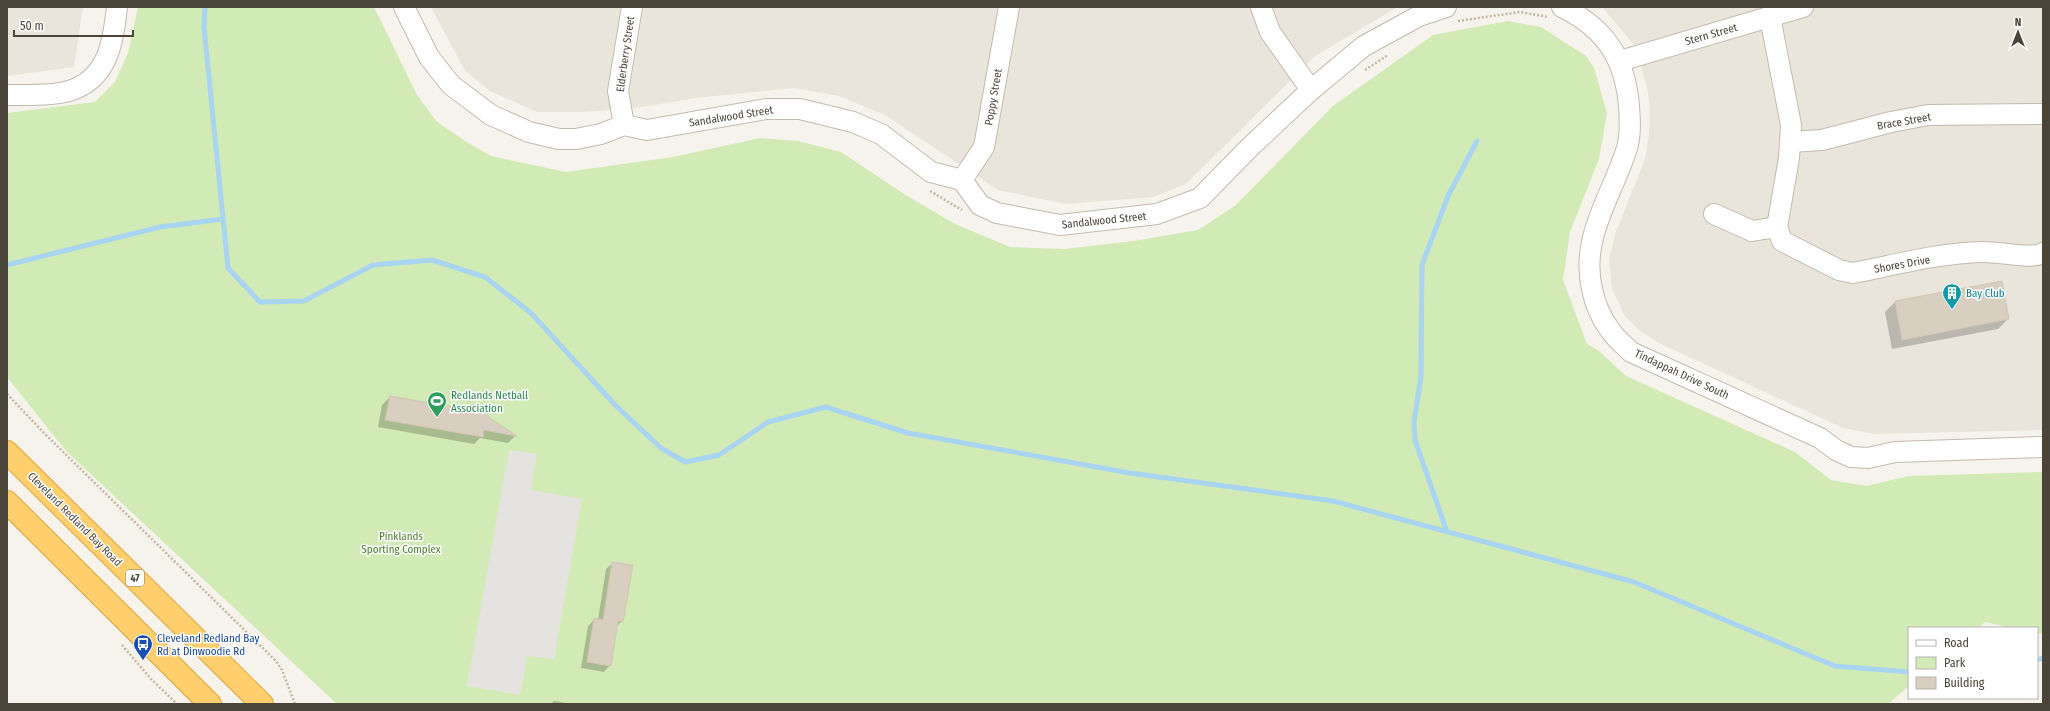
<svg xmlns="http://www.w3.org/2000/svg" width="2050" height="711" font-family="'Fira Sans Condensed',sans-serif">
	<style>
		.residential { fill: #eae5da }
		.green { fill: #d2eab5 }
		.parking { fill: #e5e3e0 }
		.shadow { fill: #0003 }
		.lines { fill: none; stroke-linecap: round; stroke-linejoin: round }
		.stream { stroke: #a9d4f2; stroke-width: 5 }
		.building { fill: #d8cfc1; stroke: #d3c7b4 }
		.minor-casing { stroke: #c2bbae; stroke-width: 22 }
		.highway-casing { stroke: #e0a43c; stroke-width: 24 }
		.path { stroke: #c4b79f; stroke-width: 2.5; stroke-dasharray: 2 2; stroke-linecap: butt }
		.minor { stroke: #fff; stroke-width: 20 }
		.highway { stroke: #ffcf6e; stroke-width: 22 }
		.labels { text-anchor: middle; stroke-width: 3; stroke-linejoin: round; paint-order: stroke }
		.shield { fill: #fff; stroke: #817c74; stroke-width: 1 }
		.shield-label { font-size: 10px; font-weight: bold; fill: #4b4439 }
		.street-label { font-size: 11px; fill: #4b4439; stroke: #fff }
		.culture-label { font-size: 11px; fill: #0d838f; stroke: #fff; text-anchor: start }
		.leisure-label { font-size: 11px; fill: #27864d; stroke: #fff; text-anchor: start }
		.park-label { font-size: 11px; fill: #4a7f2a; stroke: #fff }
		.transit-label { font-size: 11px; fill: #164399; stroke: #fff; text-anchor: start }
	</style>
	<rect width="100%" height="100%" fill="#f6f3ec"/>
	<!-- residential -->
	<path class="residential" d="M 7,7 L 83,7 L 74,67 L 7,76 Z
		M 431,7 L 1398,7 L 1315,56 L 1186,184 L 1153,197 L 1066,204 L 998,190 L 885,115 L 839,96 L 794,88 L 696,98 L 642,107 L 585,112 L 537,112 L 490,91 L 465,71 Z
		M 1602,7 L 2043,7 L 2043,430 L 1875,434 L 1843,428 L 1659,343 L 1640,331 L 1624,315 L 1612,288 L 1609,260 L 1615,234 L 1645,159 L 1649,134 L 1650,108 L 1647,87 L 1635,46 Z"/>
	<!-- green -->
	<path class="green" d="M 138,7 L 374,7 L 417,95 L 436,121 L 465,141 L 491,156 L 566,172 L 673,157 L 760,138 L 798,141 L 841,152 L 904,194 L 955,224 L 1010,247 L 1064,249 L 1134,241 L 1198,230 L 1236,205 L 1333,106 L 1433,35 L 1508,21 L 1541,27 L 1586,56 L 1594,68 L 1607,113 L 1599,159 L 1570,232 L 1563,280 L 1587,344 L 1600,352 L 1626,376 L 1795,452 L 1831,480 L 1866,486 L 1909,476 L 2043,472 L 2043,634 L 2037,633 L 2037,628 L 2012,628 L 1985,622 L 1978,628 L 1909,628 L 1909,686 L 1888,704 L 337,704 L 66,451 L 7,377 L 7,113 L 95,102 L 115,82 L 128,53 Z"/>
	<!-- parking -->
	<path class="parking" d="M 509,450 L 537,454 L 531,490 L 582,499 L 554,659 L 527,656 L 520,695 L 467,686 Z"/>
	<!-- shadow -->
	<path class="shadow" d="M 2001,282 L 2008,319 L 1998,329 L 1892,349 L 1885,312 L 1895,302 Z
		M 390,397 L 485,416 L 515,436 L 508,443 L 480,438 L 474,444 L 378,427 L 382,405 Z
		M 613,563 L 622,621 L 616,627 L 610,665 L 604,672 L 581,668 L 588,626 L 595,619 L 598,620 L 606,569 Z
		M 554,701 L 572,704 L 551,704 Z"/>
	<g class="lines">
		<!-- stream -->
		<path class="stream" d="M 205,7 L 204,27 L 228,268 L 260,302 L 304,301 L 373,265 L 432,260 L 485,277 L 531,313 L 615,405 L 661,448 L 685,462 L 719,455 L 768,422 L 826,407 L 908,433 L 1130,473 L 1333,501 L 1634,582 L 1835,666 L 1909,672
			M 7,265 L 160,227 L 223,219
			M 1447,532 L 1415,440 L 1414,422 L 1421,376 L 1422,265 L 1448,196 L 1477,141
			M 2037,660 L 2043,658"/>
	</g>
	<!-- building -->
	<path class="building" d="M 2002,281 L 2009,319 L 1902,340 L 1895,301 Z
		M 390,396 L 487,413 L 487,416 L 517,436 L 484,430 L 483,437 L 385,420 Z
		M 612,562 L 633,565 L 623,622 L 618,621 L 611,666 L 587,662 L 594,618 L 603,620 Z"/>
	<g class="lines">
		<defs>
			<path id="minor" d="M 404,7 L 429,57 L 451,85 L 491,115 L 529,132 L 559,139 L 576,139 L 601,134 L 624,125 L 647,130 L 766,109 L 800,109 L 853,122 L 881,134 L 931,172 L 962,180 L 980,205 L 997,213 L 1060,225 L 1157,214 L 1200,198 L 1250,147 L 1311,90 L 1364,46 L 1419,16 L 1446,7
				M 1261,7 L 1270,32 L 1311,90
				M 1562,7 C 1605,28 1625,58 1629,106 C 1630,120 1631,135 1627,148 C 1612,196 1580,237 1592,289 C 1595,304 1601,318 1610,330 C 1615,338 1624,345 1631,352 L 1820,438 L 1836,450 L 1851,457 L 1868,458 L 1895,452 L 2043,447
				M 1770,17 L 1791,125 L 1789,158 L 1777,227 L 1782,241 L 1839,270 L 1853,273 C 1895,265 1939,253 1982,252 C 1998,251 2030,260 2043,253
				M 1620,61 L 1803,7
				M 7,95 C 24,95 53,96 69,91 C 108,79 113,43 117,7
				M 624,125 L 618,91 L 632,7
				M 1791,142 L 1822,140 L 1891,122 L 1928,115 L 2043,114
				M 962,180 L 984,147 L 1009,7
				M 1714,214 L 1752,231 L 1777,227"/>
			<path id="highway" d="M 7,452 L 262,704
				M 7,502 L 210,704"/>
		</defs>
		<!-- minor casing -->
		<use href="#minor" class="minor-casing"/>
		<!-- highway casing -->
		<use href="#highway" class="highway-casing"/>
		<!-- path -->
		<path class="path" d="M 1458,21 L 1520,12 L 1548,17
			M 1365,70 L 1388,55
			M 930,191 L 962,210
			M 7,394 L 46,435 L 276,661 L 282,670 L 295,704
			M 122,645 L 151,679 L 177,704"/>
		<!-- minor -->
		<use href="#minor" class="minor"/>
		<!-- highway -->
		<use href="#highway" class="highway"/>
	</g>
	<!-- icons -->
	<defs>
		<symbol id="building-pin" viewBox="-11 -11 22 30"><path d="M0 17L-7.5 6A9.5 9.5 0 1 1 7.5 6Z" fill="#0f9aa8" stroke="#fff"/><path d="M-4-6H4V6H1V3H-1V6H-4ZM-2.5-4.3h1.7v1.8h-1.7ZM.8-4.3h1.7v1.8H.8ZM-2.5-1h1.7V.8h-1.7ZM.8-1h1.7V.8H.8Z" fill="#fff"/></symbol>
		<symbol id="stadium-pin" viewBox="-11 -11 22 30"><path d="M0 17L-7.5 6A9.5 9.5 0 1 1 7.5 6Z" fill="#2e9e5b" stroke="#fff"/><path d="M0-5a6.5 5 0 1 0 0 10a6.5 5 0 1 0 0-10ZM-3.5-1.8h7v3.6h-7Z" fill="#fff"/></symbol>
		<symbol id="bus-pin" viewBox="-11 -11 22 30"><path d="M0 17L-7.5 6A9.5 9.5 0 1 1 7.5 6Z" fill="#1a4fb4" stroke="#fff"/><path d="M-5-6H5V4H4V6H2V4H-2V6H-4V4H-5ZM-3.5-4V0h7V-4ZM-3.5 1.2v1.5H-2V1.2ZM2 1.2v1.5H3.5V1.2Z" fill="#fff"/></symbol>
	</defs>
	<g fill-rule="evenodd">
		<use href="#building-pin" x="1941" y="282" width="22" height="30"/>
		<use href="#stadium-pin" x="426" y="390" width="22" height="30"/>
		<use href="#bus-pin" x="132" y="633" width="22" height="30"/>
	</g>
	<g class="labels">
		<!-- shield labels -->
		<rect class="shield" x="126" y="570" width="18" height="16" rx="3"/>
		<g class="shield-label">
			<text x="135" y="582">47</text>
		</g>
		<!-- street labels -->
		<g class="street-label">
			<text transform="translate(1711 34) rotate(-16)" y="4">Stern Street</text>
			<text transform="translate(625 54) rotate(-82)" y="4">Elderberry Street</text>
			<text transform="translate(993 97) rotate(-80)" y="4">Poppy Street</text>
			<text transform="translate(731 116) rotate(-9)" y="4">Sandalwood Street</text>
			<text transform="translate(1904 121) rotate(-10)" y="4">Brace Street</text>
			<text transform="translate(1104 220) rotate(-6)" y="4">Sandalwood Street</text>
			<text transform="translate(1902 264) rotate(-10)" y="4">Shores Drive</text>
			<text transform="translate(1682 374) rotate(25)" y="4">Tindappah Drive South</text>
			<text transform="translate(75 519) rotate(45)" y="4">Cleveland Redland Bay Road</text>
		</g>
		<!-- culture labels -->
		<g class="culture-label">
			<text x="1966" y="297">Bay Club</text>
		</g>
		<!-- leisure labels -->
		<g class="leisure-label">
			<text x="451" y="399">Redlands Netball<tspan x="451" dy="13">Association</tspan></text>
		</g>
		<!-- park labels -->
		<g class="park-label">
			<text x="401" y="540">Pinklands<tspan x="401" dy="13">Sporting Complex</tspan></text>
		</g>
		<!-- transit labels -->
		<g class="transit-label">
			<text x="157" y="642">Cleveland Redland Bay<tspan x="157" dy="13">Rd at Dinwoodie Rd</tspan></text>
		</g>
	</g>
	<!-- border -->
	<rect width="2050" height="711" fill="none" stroke="#4b4439" stroke-width="16"/>
	<!-- legend -->
	<rect x="1908" y="627" width="130" height="72" fill="#ffffff" stroke="#b7b4b0"/>
	<rect x="1916" y="640" width="20" height="6" fill="#ffffff" stroke="#b7b4b0"/>
	<text x="1944" y="647" font-size="12" fill="#4b4439">Road</text>
	<rect x="1916" y="657" width="20" height="12" fill="#d2eab5" stroke="#b7b4b0"/>
	<text x="1944" y="667" font-size="12" fill="#4b4439">Park</text>
	<rect x="1916" y="677" width="20" height="12" fill="#d8cfc1" stroke="#b7b4b0"/>
	<text x="1944" y="687" font-size="12" fill="#4b4439">Building</text>
	<!-- north arrow -->
	<g transform="translate(2018 32)" stroke="#ffffff" stroke-width="3" paint-order="stroke">
	<path d="M0-3L7 15L0 10L-7 15Z" fill="#4b4439"/>
	<text y="-6" font-size="11" font-weight="bold" text-anchor="middle" fill="#4b4439">N</text>
	</g>
	<!-- scale -->
	<path d="M14 30v6h119v-6" fill="none" stroke="#4b4439" stroke-width="2"/>
	<text x="20" y="30" font-size="12" fill="#4b4439" stroke="#ffffff" stroke-width="3" paint-order="stroke">50 m</text>
</svg>
